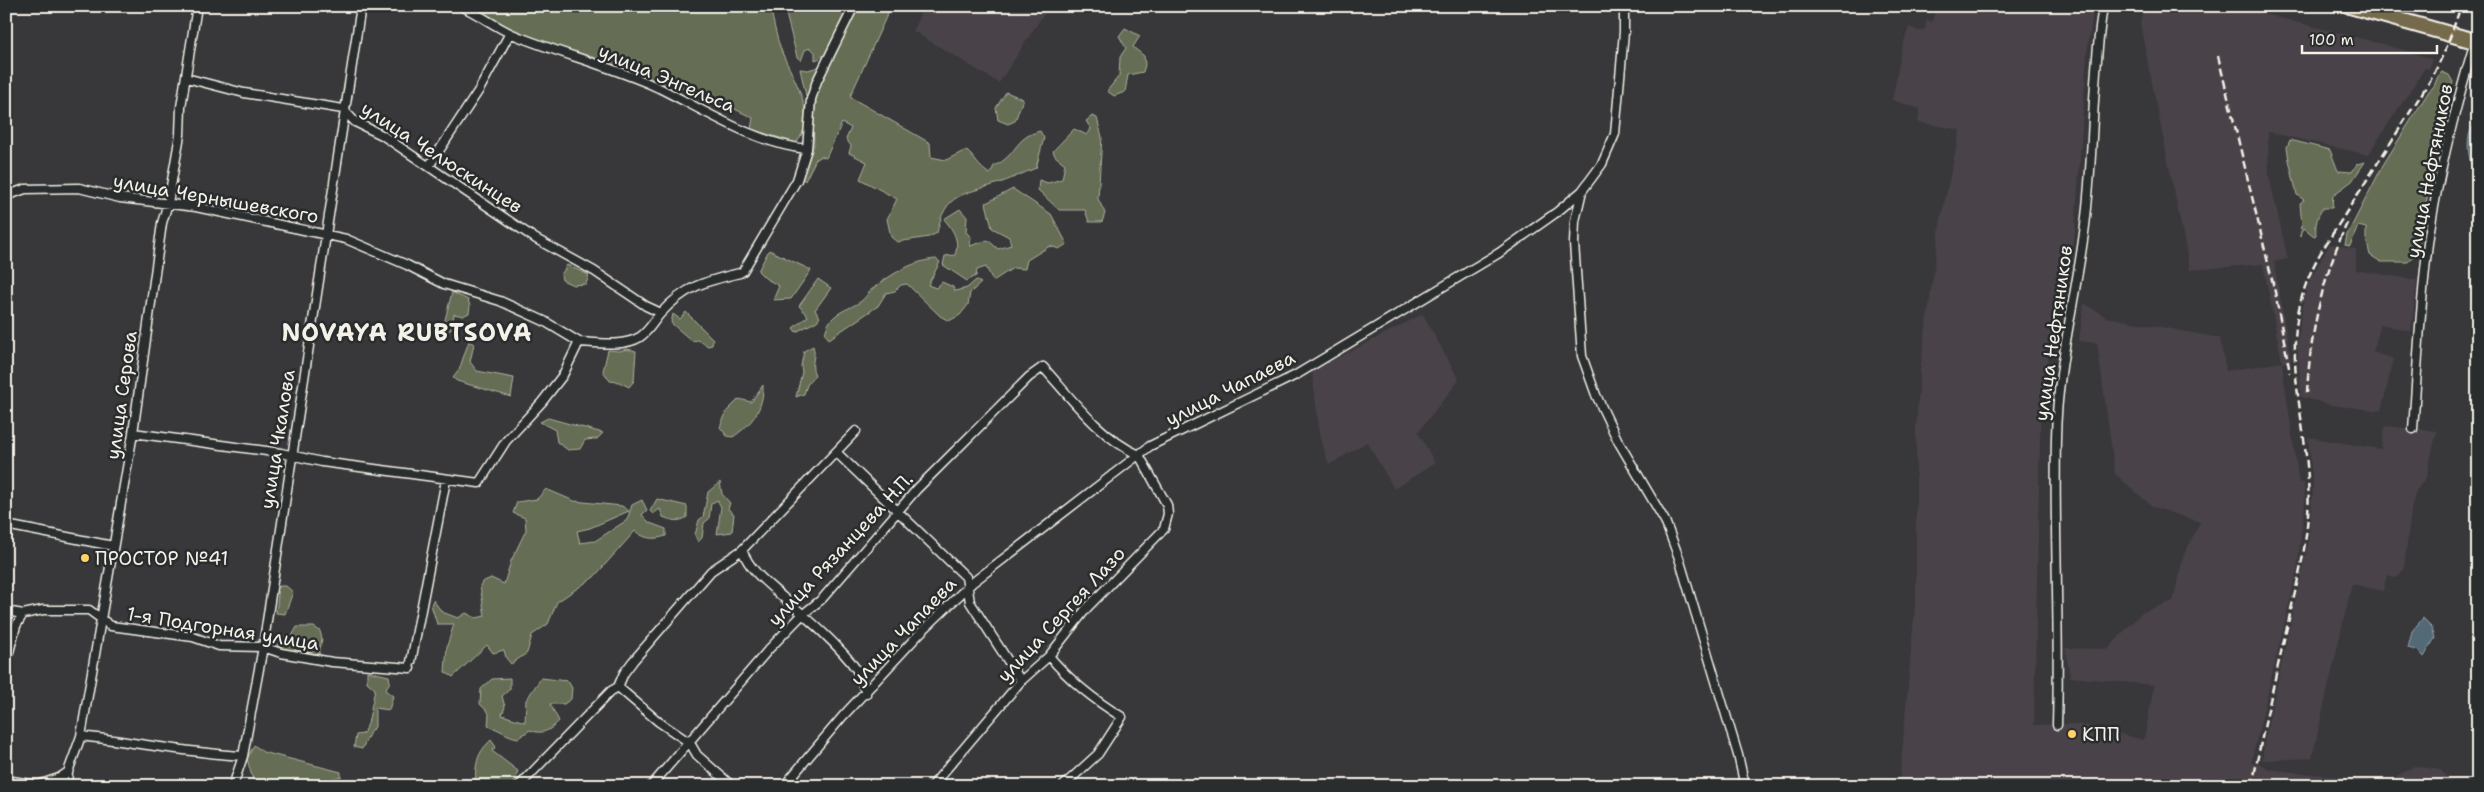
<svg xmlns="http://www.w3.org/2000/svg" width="2484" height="792" font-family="'Shantell Sans',sans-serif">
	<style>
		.built { fill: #484348 }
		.green { fill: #656e54; stroke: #acb09e }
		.water { fill: #526a76; stroke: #93a0a4 }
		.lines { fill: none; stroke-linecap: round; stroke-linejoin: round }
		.street-casing { stroke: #f4f1e8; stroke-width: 11 }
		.highway-casing { stroke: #f4f1e8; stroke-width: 18 }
		.street { stroke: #2a2d2e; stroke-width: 8 }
		.highway { stroke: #746b4b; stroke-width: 14 }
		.rail { stroke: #f4f1e8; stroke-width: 2.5; stroke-dasharray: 8 4; stroke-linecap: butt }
		.poi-dot { fill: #ffd166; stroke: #2a2d2e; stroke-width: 2 }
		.labels { text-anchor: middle; stroke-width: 5; stroke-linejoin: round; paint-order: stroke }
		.street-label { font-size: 19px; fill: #f4f1e8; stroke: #2a2d2e }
		.poi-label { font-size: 19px; fill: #f4f1e8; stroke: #2a2d2e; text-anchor: start }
		.district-label { font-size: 24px; font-weight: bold; letter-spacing: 1px; fill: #f4f1e8; stroke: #2a2d2e }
	</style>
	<rect width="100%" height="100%" fill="#38373a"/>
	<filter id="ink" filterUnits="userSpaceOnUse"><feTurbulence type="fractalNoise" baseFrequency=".02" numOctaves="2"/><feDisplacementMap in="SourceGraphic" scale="10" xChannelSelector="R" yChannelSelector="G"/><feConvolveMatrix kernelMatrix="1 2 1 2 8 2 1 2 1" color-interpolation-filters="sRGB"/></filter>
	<g filter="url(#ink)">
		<!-- built -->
		<path class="built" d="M 923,6 L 1049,6 L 999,83 L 913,31 Z
			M 1936,6 L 2094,6 L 2087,54 L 2075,232 L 2041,393 L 2034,725 L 2072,724 L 2109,729 L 2112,732 L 2144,740 L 2154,685 L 2070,677 L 2065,648 L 2108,649 L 2141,613 L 2173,601 L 2183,557 L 2200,522 L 2153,507 L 2115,474 L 2097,343 L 2079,341 L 2084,303 L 2106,317 L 2220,338 L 2226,371 L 2282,362 L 2263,264 L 2190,270 L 2140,24 L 2144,6 L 2232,6 L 2387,45 L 2432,59 L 2429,69 L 2425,68 L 2368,155 L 2268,132 L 2269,176 L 2288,259 L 2274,262 L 2291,361 L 2282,363 L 2299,483 L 2304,482 L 2305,504 L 2297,571 L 2251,763 L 2266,766 L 2266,769 L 2387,782 L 2414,766 L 2441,770 L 2454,786 L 1899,786 L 1916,595 L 1916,428 L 1920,371 L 1941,218 L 1960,130 L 1918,122 L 1920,109 L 1892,100 L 1902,47 L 1909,27 L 1919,31 L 1925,29 L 1927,20 L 1932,22 Z
			M 2330,244 L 2356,249 L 2356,270 L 2417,280 L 2411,332 L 2381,324 L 2373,352 L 2394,359 L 2381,411 L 2331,405 L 2301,397 L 2297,345 L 2303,302 L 2309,281 Z
			M 1423,314 L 1459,380 L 1418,432 L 1435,463 L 1394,489 L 1367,442 L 1329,465 L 1320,438 L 1312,371 Z
			M 2384,426 L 2437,431 L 2426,478 L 2416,491 L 2412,505 L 2404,568 L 2398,578 L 2387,575 L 2383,591 L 2352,584 L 2312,758 L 2262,760 L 2265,738 L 2308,544 L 2313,488 L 2308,437 L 2381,449 Z"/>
		<!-- green -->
		<path class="green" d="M 464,6 L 770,6 C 774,23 777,43 785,59 C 796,83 818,119 796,143 L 751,129 L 753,118 L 694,89 L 687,89 L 665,82 L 662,86 L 616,67 L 562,50 L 513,30 Z
			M 784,6 L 851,6 C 842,23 834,55 815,60 L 815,52 L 810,48 L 805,50 L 801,61 L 797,57 Z
			M 857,6 L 891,6 L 850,97 L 930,143 L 931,157 L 946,160 L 966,150 C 976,159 978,167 990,174 L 994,166 C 1018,155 1013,138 1040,131 L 1044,138 L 1036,168 C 1023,173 1010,180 996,184 C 962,195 945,193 937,233 L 929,237 L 897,242 L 891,237 L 887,219 L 897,199 L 860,179 L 867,162 L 849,153 L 851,146 L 846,139 L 851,128 L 842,123 L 826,158 L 821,156 L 816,159 L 805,181 L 802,178 L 814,144 L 812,109 L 817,104 L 814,98 Z
			M 1125,28 L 1140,36 L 1133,47 L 1144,56 L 1145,65 L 1143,72 L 1128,75 L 1125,92 L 1114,96 L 1107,91 L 1119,76 L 1120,57 L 1126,48 L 1119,36 Z
			M 822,66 L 807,100 L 800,69 L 808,70 Z
			M 2442,72 L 2449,75 L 2453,82 L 2443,111 L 2417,253 L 2408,262 L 2381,262 L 2370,255 L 2366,239 L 2366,228 L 2358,226 L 2350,246 L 2345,245 L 2347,235 L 2383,165 L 2429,91 C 2437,86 2435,77 2442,72 Z
			M 1006,92 L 1023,99 L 1015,121 L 1008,124 L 998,120 L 996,108 Z
			M 1092,116 L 1097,118 L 1102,137 L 1098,199 L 1105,213 L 1102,222 L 1089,222 L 1085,210 L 1059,210 L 1038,190 L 1039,180 L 1048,183 L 1062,179 L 1065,164 L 1055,156 L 1053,151 L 1074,129 L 1087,135 L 1091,129 L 1086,121 Z
			M 2290,140 L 2330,150 L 2338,171 L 2352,172 L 2357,164 L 2365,162 L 2352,181 L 2333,195 L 2332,208 L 2323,208 C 2317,216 2315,225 2316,235 L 2314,236 L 2304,228 L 2300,236 L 2302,226 L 2300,203 L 2304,200 L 2297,195 L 2289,160 L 2287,147 Z
			M 1013,189 L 1051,214 L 1067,244 L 1059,249 L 1050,246 L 1027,260 L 1025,269 L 1013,268 L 993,281 L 986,267 L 977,270 L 976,276 L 967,281 L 943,265 L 945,256 L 955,255 C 960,240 953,230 944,219 L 960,209 L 967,217 L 966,232 L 971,237 L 970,246 L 988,240 L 998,249 L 1011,245 L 1009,237 L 992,228 L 986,203 Z
			M 769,250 L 811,270 L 791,299 L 773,300 L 779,286 L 765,278 L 758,271 Z
			M 936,259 L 940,262 L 928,285 L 936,288 L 942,282 L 953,287 L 955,291 L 967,288 L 976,280 L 981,283 L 970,293 L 968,305 L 960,315 L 949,321 L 940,316 L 907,284 L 901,285 L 895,291 L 886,293 L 878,306 L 829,339 L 825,334 C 829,313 844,312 860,302 C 865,299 867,294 871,290 C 889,276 911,261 936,259 Z
			M 567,265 L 589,275 L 586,284 L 573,285 L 562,280 L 561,275 Z
			M 818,279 L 831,288 L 815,310 L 820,317 L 817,321 L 796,332 L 793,328 L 808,316 L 799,306 Z
			M 452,292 L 468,300 L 470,306 L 469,313 L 463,316 L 454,314 L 452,328 L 447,333 L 442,332 Z
			M 686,312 L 713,339 L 712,345 L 708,346 L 698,340 L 692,341 L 671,323 L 673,314 L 680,319 Z
			M 469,341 L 474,344 L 470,362 L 477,371 L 514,378 L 511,397 L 457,381 L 453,378 L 459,370 Z
			M 813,346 C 817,357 809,363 815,375 L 807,385 L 804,394 L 796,397 L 802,372 L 801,366 L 804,351 Z
			M 627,349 L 636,351 L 634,381 L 629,387 L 619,382 L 610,381 L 603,371 L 608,350 L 619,351 Z
			M 763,385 C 764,409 752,424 733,437 L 727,436 L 720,427 L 727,411 L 739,399 L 751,402 Z
			M 548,418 L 603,433 L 597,439 L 585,440 L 580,449 L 568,450 L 557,442 L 555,430 L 540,422 Z
			M 720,482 L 722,494 L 730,503 L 728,509 L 734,514 L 732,532 L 717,534 L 721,507 L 717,500 L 711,504 L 709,519 L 704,523 L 702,538 L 698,542 L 695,535 L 699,520 L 703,517 L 708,492 Z
			M 546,489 L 574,501 L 622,506 L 629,511 L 590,528 L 577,531 L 580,543 L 595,541 L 627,520 L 632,505 L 642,500 L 647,510 L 642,515 L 650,523 L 666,529 L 666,536 C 653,540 645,539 635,531 L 594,577 L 557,602 L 548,624 L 532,635 L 527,653 L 511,664 L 506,658 L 504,650 L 493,653 L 487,645 L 453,677 L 445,672 L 447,646 L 454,624 L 437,624 L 431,605 L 433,600 L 442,612 L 458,618 L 466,613 L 476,618 L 485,616 L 480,586 L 482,582 L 491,578 L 504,584 L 511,561 L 526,530 L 525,518 L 513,513 L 517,502 L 537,499 Z
			M 657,499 L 687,506 L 687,517 C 679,523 671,520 663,517 L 660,509 L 653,514 L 650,511 Z
			M 279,586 L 286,586 L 293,592 L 285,614 L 276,613 Z
			M 297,627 L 314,627 L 320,631 L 322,639 L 319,654 L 284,649 L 277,645 L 280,635 L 291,638 Z
			M 367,671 L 389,676 L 390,682 L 385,690 L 393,696 L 389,710 L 375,708 L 375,727 L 370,732 L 362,749 L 354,747 L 356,735 L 363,734 L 368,724 L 375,689 L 367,682 Z
			M 510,678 L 510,689 L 502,696 L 505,707 L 502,715 L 525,722 L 526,700 L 541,678 L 568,681 L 572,688 L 571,699 L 564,704 L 550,704 L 559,721 C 550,731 542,735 530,730 L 518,738 C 506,736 500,729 488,726 L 489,713 L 480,704 L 481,689 L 492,679 Z
			M 491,740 L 496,747 L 492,751 L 518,771 L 513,786 L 475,786 C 476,765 475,755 491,740 Z
			M 254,745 L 263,752 L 341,772 L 341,777 L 333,778 L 335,786 L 316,786 L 315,784 L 309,786 L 263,786 L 253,780 L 247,759 Z"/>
		<!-- water -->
		<path class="water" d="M 2478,122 L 2478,185 C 2472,169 2459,135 2478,122 Z
			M 2423,618 L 2432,627 L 2435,638 L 2424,657 L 2419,651 L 2408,648 L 2412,631 Z"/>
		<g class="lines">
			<defs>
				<path id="street" d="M 461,6 C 479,14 494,26 512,34 C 560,54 611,66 659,88 C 704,110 756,144 807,149
					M 186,78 L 244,93 L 343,109 L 355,122 L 382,135 L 536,239 L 594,271 L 646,306 L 661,313
					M 429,166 L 479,90 L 510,33
					M 1582,191 L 1575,221 L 1574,243 L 1582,356 L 1596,395 L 1618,441 L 1665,521 L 1679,558 L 1738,755 L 1745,786
					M 6,196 L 25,189 L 79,188 L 120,198 L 196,207 L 346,239 L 407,265 L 444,284 L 500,301 L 544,321 L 579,342
					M 2413,429 C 2418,365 2420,300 2429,236 C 2439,170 2456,105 2475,41
					M 133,433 L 281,453 L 322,462 L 479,483 L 506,441 L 542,402 L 563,375 L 579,342 C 597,343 624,347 640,337 C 649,331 653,322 660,314 C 685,286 706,281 740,273 L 743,271 L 797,180 L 807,149 L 811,99 L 817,81 L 854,6
					M 837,453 L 966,577 L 970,602 L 1021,681
					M 6,525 L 113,546
					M 742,550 C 750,571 768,584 785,599 C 806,617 840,646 856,669 C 861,677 863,686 866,694
					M 6,611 L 23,614 L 43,610 L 89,610 L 111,626 L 193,637 L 219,646 L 263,647 L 281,653 L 332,662 L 410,668
					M 1049,656 C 1071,682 1094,700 1122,717 L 1098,754 L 1063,786
					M 411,662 L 446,480
					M 6,663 L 16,626 L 23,614
					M 618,687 L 659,722 L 690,743 L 697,755 L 732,786
					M 2057,725 C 2060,629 2054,534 2056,438 C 2057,363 2078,291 2086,217 C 2094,147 2092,76 2103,6
					M 81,736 C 135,742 188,753 243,756
					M 6,780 L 37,785
					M 35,786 L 59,778 L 68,772
					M 67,786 L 68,772 L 81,736 L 133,433 L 162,223 L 168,203 L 180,135 L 181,107 L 197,6
					M 233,786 L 243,756 L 263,647 L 361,6
					M 519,786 L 611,691 L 618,687 L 624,673 L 633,661 L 711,571 L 742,550 L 856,431
					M 651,786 L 769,649 L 802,615 L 822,599 L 917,489 L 1029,377 L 1043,367 C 1071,398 1099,437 1139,455
					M 784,786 L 843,716 L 920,633 L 972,583 L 1150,446 L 1296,375 L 1499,253 L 1557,212 L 1582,191 L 1602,164 L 1615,134 L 1624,32 L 1624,6
					M 932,786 L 1021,681 L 1049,656 L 1086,609 L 1164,529 L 1168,514 L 1167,505 L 1139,455"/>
				<path id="highway" d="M 2350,6 L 2478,42"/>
			</defs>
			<!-- street casing -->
			<use href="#street" class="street-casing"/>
			<!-- highway casing -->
			<use href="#highway" class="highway-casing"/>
			<!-- street -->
			<use href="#street" class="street"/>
			<!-- highway -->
			<use href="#highway" class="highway"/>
			<!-- rail -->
			<path class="rail" d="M 2218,56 L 2275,292 L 2290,373
				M 2307,393 C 2310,333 2323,274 2349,219
				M 2252,786 C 2263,731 2275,677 2288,623 C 2295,591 2304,559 2307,526 C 2318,426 2265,349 2321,252 L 2433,76 L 2447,46 L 2461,6"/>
		</g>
	</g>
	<!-- markers -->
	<g class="poi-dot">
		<circle cx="85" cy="558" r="5"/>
		<circle cx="2072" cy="734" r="5"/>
	</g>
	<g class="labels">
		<!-- street labels -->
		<g class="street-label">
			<text transform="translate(667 78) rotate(23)" y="7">улица Энгельса</text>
			<text transform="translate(442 157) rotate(33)" y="7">улица Челюскинцев</text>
			<text transform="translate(2429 171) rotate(-79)" y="7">улица Нефтяников</text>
			<text transform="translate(216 198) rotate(10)" y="7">улица Чернышевского</text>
			<text transform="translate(2053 333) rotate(-82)" y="7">улица Нефтяников</text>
			<text transform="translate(1230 388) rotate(-27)" y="7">улица Чапаева</text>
			<text transform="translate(121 395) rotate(-82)" y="7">улица Серова</text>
			<text transform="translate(277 439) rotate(-81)" y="7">улица Чкалова</text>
			<text transform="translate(840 549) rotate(-47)" y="7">улица Рязанцева Н.П.</text>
			<text transform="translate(1061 614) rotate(-47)" y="7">улица Сергея Лазо</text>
			<text transform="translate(223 628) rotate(9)" y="7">1-я Подгорная улица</text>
			<text transform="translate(903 631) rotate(-46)" y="7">улица Чапаева</text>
		</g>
		<!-- poi labels -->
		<g class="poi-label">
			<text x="95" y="565">ПРОСТОР №41</text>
			<text x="2082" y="741">КПП</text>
		</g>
		<!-- district labels -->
		<g class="district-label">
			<text x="407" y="341">NOVAYA RUBTSOVA</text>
		</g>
	</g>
	<!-- margin -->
	<rect width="2484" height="792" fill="none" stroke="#2a2d2e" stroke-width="25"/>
	<rect x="12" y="12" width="2459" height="767" fill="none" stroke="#f4f1e8" stroke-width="2" filter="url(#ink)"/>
	<!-- scale -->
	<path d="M2302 45v8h135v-8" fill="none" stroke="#f4f1e8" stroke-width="2.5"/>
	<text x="2309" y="45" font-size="15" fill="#f4f1e8" stroke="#2a2d2e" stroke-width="4" paint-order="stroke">100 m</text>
</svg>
